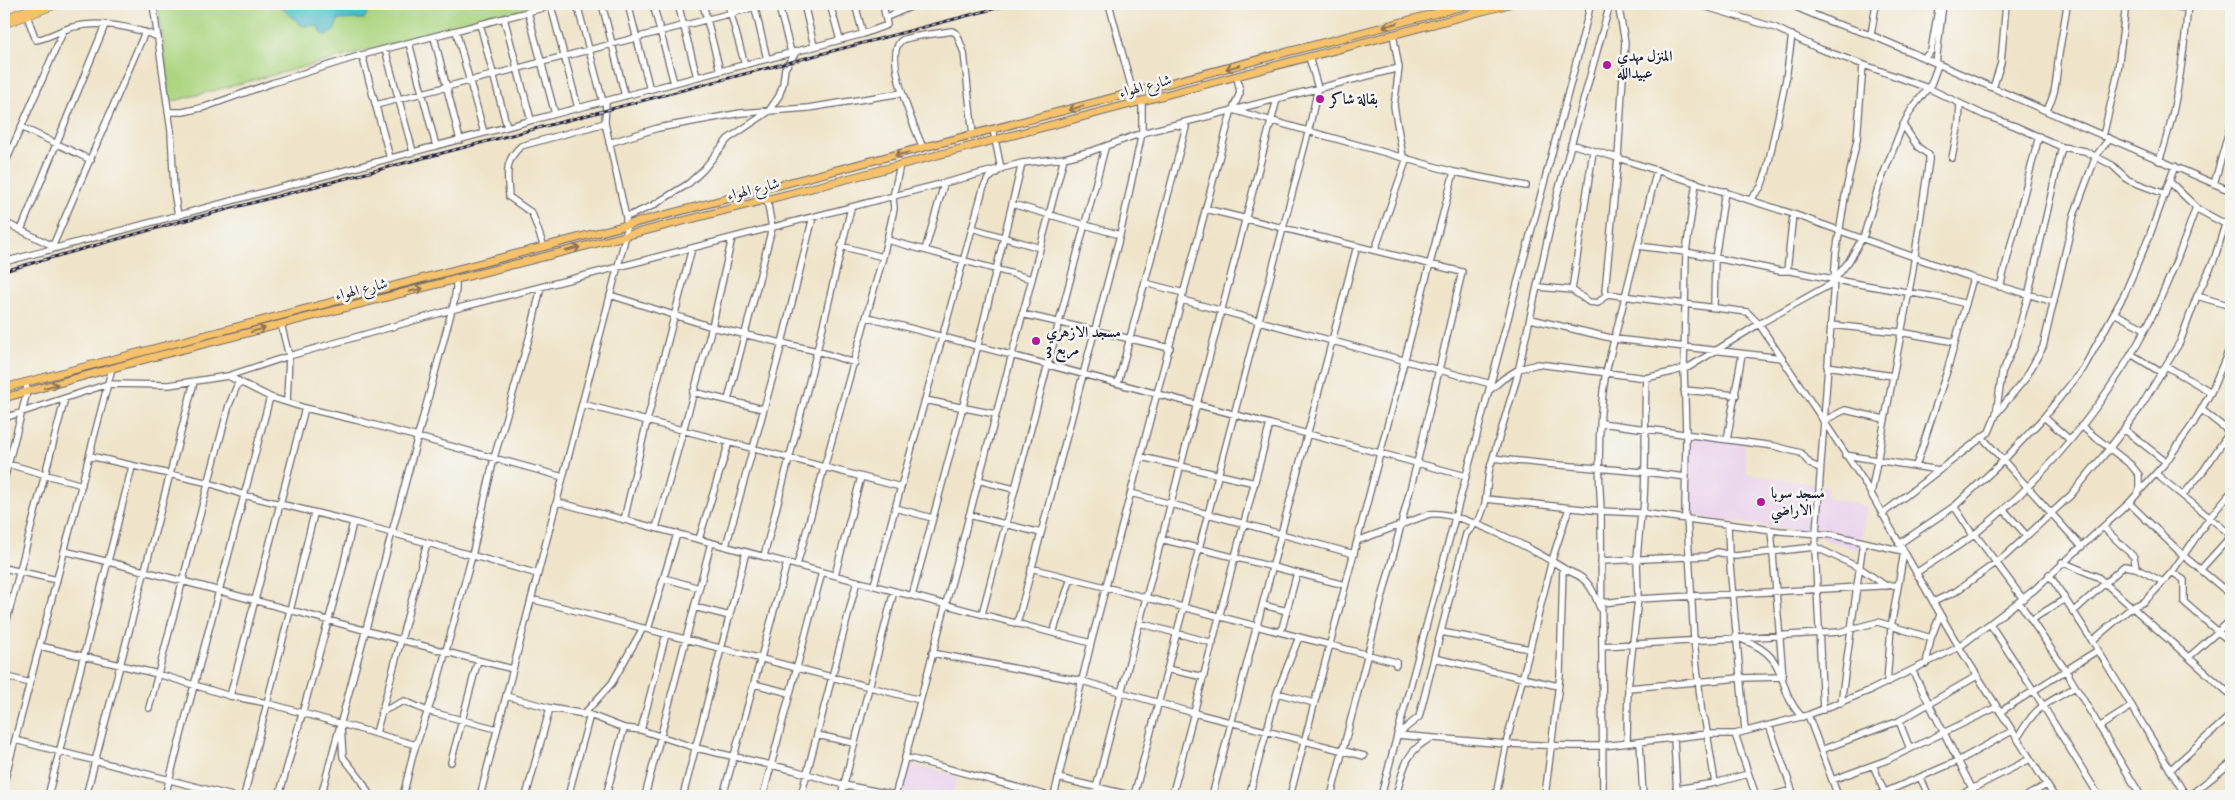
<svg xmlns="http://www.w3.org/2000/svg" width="2235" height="800" font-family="'IM FELL Great Primer',Amiri,serif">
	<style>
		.built { fill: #ead1ec }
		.green { fill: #abd580; stroke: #667c5e }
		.water { fill: #4dbac8; stroke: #386e82 }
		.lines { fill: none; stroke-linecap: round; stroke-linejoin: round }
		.minor-casing { stroke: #6a666d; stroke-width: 8 }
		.major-casing { stroke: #6a666d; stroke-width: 9 }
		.highway-casing { stroke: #6a666d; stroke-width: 9 }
		.minor { stroke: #fff; stroke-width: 5.5 }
		.major { stroke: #f5c16b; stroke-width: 7 }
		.highway { stroke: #f5c16b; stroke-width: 8 }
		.rail-casing { stroke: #22223b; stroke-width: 3 }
		.rail { stroke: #f6f6f2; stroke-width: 1; stroke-dasharray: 4; stroke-linecap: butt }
		.oneway { stroke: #8c7253 }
		.poi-dot { fill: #b5179e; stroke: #f6f6f2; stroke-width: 2 }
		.labels { text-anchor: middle; stroke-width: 5; stroke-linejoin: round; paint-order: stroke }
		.poi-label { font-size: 15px; font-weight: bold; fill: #22223b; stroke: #f6f6f2; text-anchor: start }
		.street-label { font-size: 15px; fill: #22223b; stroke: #f6f6f2 }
	</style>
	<rect width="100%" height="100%" fill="#f6f6f2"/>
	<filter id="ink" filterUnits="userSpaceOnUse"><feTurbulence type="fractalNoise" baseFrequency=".02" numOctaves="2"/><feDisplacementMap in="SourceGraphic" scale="10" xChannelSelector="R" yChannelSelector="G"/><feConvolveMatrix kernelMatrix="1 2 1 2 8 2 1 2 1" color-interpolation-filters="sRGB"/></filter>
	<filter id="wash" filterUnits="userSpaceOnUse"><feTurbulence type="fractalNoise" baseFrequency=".0096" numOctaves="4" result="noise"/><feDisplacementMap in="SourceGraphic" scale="20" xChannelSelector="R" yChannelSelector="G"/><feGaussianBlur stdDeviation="1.12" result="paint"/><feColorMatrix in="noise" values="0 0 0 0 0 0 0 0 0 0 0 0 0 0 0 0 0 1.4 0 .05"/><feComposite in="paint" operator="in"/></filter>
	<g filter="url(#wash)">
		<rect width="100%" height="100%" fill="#efe4c9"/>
		<!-- built -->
		<path class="built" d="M 1686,434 L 1744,441 L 1746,473 L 1828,487 L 1827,498 L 1867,506 L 1860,550 L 1822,539 L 1817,533 L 1685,515 Z
			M 908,764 L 958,776 L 952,796 L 899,796 Z"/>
		<!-- green -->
		<path class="green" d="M 158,4 L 545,4 L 170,102 Z"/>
		<!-- water -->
		<path class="water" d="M 277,4 L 373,4 L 364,19 L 338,20 L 334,31 L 325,36 L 316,25 L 307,26 L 301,25 Z"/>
	</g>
	<g filter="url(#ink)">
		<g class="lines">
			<defs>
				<path id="minor" d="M 153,4 L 171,131 L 174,191 L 178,216
					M 577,4 L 603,102
					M 602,4 L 625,96
					M 628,4 L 650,90
					M 653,4 L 674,83
					M 678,4 L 697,77
					M 703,4 L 720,71
					M 728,4 L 745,65
					M 754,4 L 767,59
					M 778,4 L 791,52
					M 804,4 L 814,46
					M 830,4 L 840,40
					M 855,4 L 863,34
					M 1109,4 L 1133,93
					M 1618,4 L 1625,42 L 1618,158 L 1793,214 L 1973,278 L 2054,302
					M 1697,4 L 1776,28 L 1817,48 L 1928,88 L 1984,115 L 2015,126 L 2062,147 L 2085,151 L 2112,165 L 2128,180 L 2165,194
					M 1789,4 L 1831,22 L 1871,35 L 2231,191
					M 2150,4 L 2188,8
					M 551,6 L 578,108
					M 528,12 L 555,114
					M 1811,13 L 1814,4
					M 27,16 L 36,40 C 48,38 60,30 73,27 C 100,20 133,27 158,37
					M 887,17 L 917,4
					M 504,18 L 531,120
					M 480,24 L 507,127
					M 456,31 L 484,133
					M 1393,34 L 1399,68 L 1394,106 L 1403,157
					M 1871,35 L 1876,4
					M 434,37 L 460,140
					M 409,43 L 436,146
					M 385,49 L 413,152
					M 362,55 L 390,158
					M 1924,58 L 1931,51 L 1939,4
					M 1936,63 L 1943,4
					M 1993,88 L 2001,63 L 2006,4
					M 376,105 L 767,4
					M 1233,110 L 1454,172 L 1526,186
					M 2046,111 C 2056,95 2056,80 2058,62 C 2060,43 2065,23 2067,4
					M 168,112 L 183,112 L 205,107 L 272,83 L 362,55 L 558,4
					M 21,127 L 91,160
					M 2103,136 L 2117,77 L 2126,4
					M 609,143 L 658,128 L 741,113 L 808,108 L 902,93
					M 1571,144 L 1618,158 L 1605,291 L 1607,294 L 1747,312 L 1759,324 L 1863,480 L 1959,647 L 2054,796
					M 923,148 C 915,129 882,53 902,40 C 909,36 942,33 952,31 L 957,34 L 964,53 L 973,135
					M 1952,158 L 1959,123 L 1960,104
					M 2159,161 C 2177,112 2184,56 2188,4
					M 4,166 L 64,30
					M 2170,182 L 2199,210 L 2231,227
					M 2214,184 L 2231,124
					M 1750,200 L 1761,187 L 1767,170 L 1786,79 L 1792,35
					M 1012,204 L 1120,235
					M 1206,209 L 1462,272 L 1417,463 L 1331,796
					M 626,217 L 652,206 L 688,184 L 703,170 L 728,139 L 768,112 L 779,96 L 783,84 L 785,68 L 797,51
					M 4,222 L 53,246
					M 972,228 L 1040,248
					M 21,230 L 105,25
					M 887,240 L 1032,279
					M 841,246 L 883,257
					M 1638,246 L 1686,252 L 1780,271 L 1791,271 L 1833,279
					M 544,247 L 532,213 L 509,197 C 508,175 503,162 521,146 L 605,123
					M 51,250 L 145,32
					M 925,250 L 944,184
					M 1375,250 L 1407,158
					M 4,262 L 555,114 L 863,34 L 887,25 L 883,4
					M 1787,271 L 1793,214
					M 1835,280 L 1948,299 L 1966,304
					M 1145,283 L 1184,293
					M 1538,287 L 1572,290 L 1589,302 L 1598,303 L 1607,294
					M 2000,287 L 2039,136
					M 1572,290 L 1593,152
					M 610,295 L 712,327 L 817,351 L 855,363
					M 2197,296 L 2231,306
					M 1182,300 L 1491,384
					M 1714,306 L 1715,259 L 1725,191
					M 2114,313 L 2145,329
					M 1022,314 L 1170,348
					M 868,317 L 1466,476
					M 1531,319 L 1615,339 L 1782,358
					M 281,324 L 289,356 L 287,401
					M 1830,325 L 1900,332 L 1955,342
					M 2131,354 L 2162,373
					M 1827,366 L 1893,376
					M 2166,366 L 2211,392
					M 228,376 L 270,397 L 305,408 L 356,420 L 563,477
					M 1118,383 L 1186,127 L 1176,125
					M 1490,390 L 1503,379 L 1519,369 L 1538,364 L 1646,378 L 1672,372 L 1689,367 L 1759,324 L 1831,284 L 1849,261 L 1864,235 L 1878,188 L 1902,127 L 1911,110 L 1931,84 L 1938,65
					M 1684,390 L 1736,395
					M 693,392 L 763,409
					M 728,400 L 772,228 L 767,199
					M 925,400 L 995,414
					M 582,404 L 901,487
					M 2202,410 L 2231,433
					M 1997,413 L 2025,379 L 2043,347 L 2074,215 L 2096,156 L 2109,139
					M 2044,417 L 2070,440
					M 4,418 L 108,384 L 169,385 L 228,376 L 289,356 L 451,310 L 1022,163 L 1064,158 L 1092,151 L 1142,133 L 1399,68
					M 1823,421 L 1845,410 L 1884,419
					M 1601,423 L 1774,446 L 1801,453 L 1810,464 L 1820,468
					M 2081,426 L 2131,465 L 2139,475 L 2139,490
					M 2124,429 L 2166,462
					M 1982,437 L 2081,546
					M 1727,440 L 1742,354
					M 1845,455 L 1939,470
					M 90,456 L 209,483 L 244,495 L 353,522
					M 1141,457 L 1255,483
					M 1493,458 C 1557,467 1622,468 1686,477
					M 8,464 L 82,485
					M 1916,466 L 1947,371 L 1973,278
					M 2156,474 L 2231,535
					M 4,480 L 27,392 L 26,382
					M 978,480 L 1014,489
					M 1131,493 L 1354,554
					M 1871,494 L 1912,275 L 1929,160 L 1929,155 L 1918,147 L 1903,125
					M 2183,495 L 2204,470 L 2231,430
					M 1486,499 L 1601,511 L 1641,513 L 1780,531 L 1833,535 L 1903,551
					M 557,502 L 1091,643
					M 2129,503 L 2184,556 L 2231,595
					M 1954,506 L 1973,535
					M 896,508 L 932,518
					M 2004,510 L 2027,536
					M 1643,513 C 1647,468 1644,423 1646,378
					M 1882,514 L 1989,432 L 1996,415 L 2002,373 L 2014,346 L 2028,296 L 2062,147
					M 969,515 L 1041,533
					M 1685,518 L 1686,434 L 1684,368 L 1686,252 L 1696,182
					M 1687,518 L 1694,640 L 1702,715 L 1705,720 L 1715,783
					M 624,520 L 647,421 L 692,248
					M 1728,524 L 1729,554 L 1745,730
					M 2103,527 L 2134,557 L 2136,568
					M 656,528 L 712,327 L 732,238
					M 1975,534 L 2023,599
					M 699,539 L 729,442
					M 1161,539 L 1345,585
					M 1357,541 L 1430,514 C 1460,510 1536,551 1563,568 C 1569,572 1578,574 1583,579 C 1592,586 1596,598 1600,608
					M 1899,544 L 1956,505 L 2003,461 L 2044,417 L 2083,369 L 2124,295 L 2149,237 L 2175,166
					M 726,546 L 780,351 L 813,217
					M 64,551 C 215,587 363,632 513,669
					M 764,556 L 817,351 L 851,208
					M 1601,561 L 1707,556 L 1717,552 L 1735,556 L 1815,547 L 1860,568 L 1886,586
					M 2062,562 L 2098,577 L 2231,695
					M 797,565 L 883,257 L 894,209 L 893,197 L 900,165
					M 4,568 L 57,580
					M 1031,568 L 1396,662 L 1396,665
					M 2201,569 L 2231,536
					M 2172,572 L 2184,580 L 2184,602 L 2231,643
					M 1916,573 C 1936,559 1957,548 1976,533 C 2041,481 2096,415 2138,343 C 2162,300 2180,254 2196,207
					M 2049,574 L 2095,645 L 2186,796
					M 835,575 L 861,477
					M 664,578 L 699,588
					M 874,585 L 983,189 L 988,179 L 1001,169 L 993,129
					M 912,596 L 963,406 L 1022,163
					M 531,599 L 920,700
					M 1933,602 L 1955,592 L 2004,557 L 2071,495 L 2109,449 L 2140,408 L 2180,342 L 2197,296 L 2214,260 L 2225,225
					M 2019,602 L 2066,671 L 2141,796
					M 1602,603 L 1638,599 L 1898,585
					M 1263,605 L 1287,611
					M 694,607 L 730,616
					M 2073,612 L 2124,566 L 2136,568 L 2163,582
					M 982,614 L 1105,148
					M 2031,620 L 2065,599
					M 1139,623 L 1213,643
					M 1017,624 L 1120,235 L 1142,133 L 1142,101
					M 1990,624 L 2034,691 L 2099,796
					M 648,629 L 677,534
					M 4,631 L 65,398
					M 1281,632 L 1297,573
					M 1441,632 L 1530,649
					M 1053,633 L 1071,578
					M 1741,639 C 1794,658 1773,687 1802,717
					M 2092,641 L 2132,607 L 2144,602 L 2154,592 L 2172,572 L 2210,517 L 2231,492
					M 40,646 L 158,674 L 230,696 L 267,703 L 416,745
					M 1602,646 L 1839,632 L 1878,622 L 1931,638
					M 932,653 L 1082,681 L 1194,713 L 1364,756
					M 2189,657 L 2231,620
					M 1434,658 L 1558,686
					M 1926,664 L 1931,638 L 1940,615
					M 1167,669 L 1204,677
					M 1912,670 L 1976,796
					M 4,676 L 30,683
					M 1887,683 L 1891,627 L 1904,552
					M 754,684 L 790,693
					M 1628,688 L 1740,678 L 1783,677 L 1771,530
					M 1277,693 L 1314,703
					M 230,696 L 305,408
					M 506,696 L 550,708 L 590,715 L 624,728 L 641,730 L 696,748 L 793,770 L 844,785 L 895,795
					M 1841,703 L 1863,542
					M 149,708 L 229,405 L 239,381
					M 1823,710 L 1815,547 L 1836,253 L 1846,190 L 1857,140 L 1863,65
					M 381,712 L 404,701 L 427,711 L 497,729
					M 2000,712 L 2098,650
					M 583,715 L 612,683 L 643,628
					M 1808,715 L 1838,796
					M 1899,721 L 1910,749
					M 1769,725 L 1794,796
					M 341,727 L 343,757 L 362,781 L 370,796
					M 2099,727 L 2132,706
					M 641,730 L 666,634
					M 376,733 L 427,543
					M 1735,734 L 1756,796
					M 817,735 L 854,743
					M 1397,735 L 1506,744 L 1572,746 L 1603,746 L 1707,734 L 1735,734 L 1808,715 L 1871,690 L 1959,647 L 2034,590 L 2129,503 L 2166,462 L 2193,424 L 2211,392 L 2231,345
					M 1397,735 L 1419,717 L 1466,534 L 1480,518 L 1485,504 L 1489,471 L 1516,381 L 1558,192 L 1610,4
					M 1674,738 L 1677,796
					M 2017,738 C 2022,732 2025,725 2030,719 C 2039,705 2061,696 2075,687
					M 15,740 L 232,796
					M 1640,742 L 1643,796
					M 1627,743 L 1628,688 L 1638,599 L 1637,558 L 1641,513
					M 1821,750 L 1899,721 L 1977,676
					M 905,757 L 1049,796
					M 451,762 L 478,660
					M 1873,765 L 1886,796
					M 2170,770 L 2231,715
					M 1920,777 L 1929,796
					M 1058,778 L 1134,796
					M 1832,780 L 1887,760 L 1997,707
					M 4,782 L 112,368
					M 1676,789 L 1715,783 L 1748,774
					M 1398,792 L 1406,796
					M 48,796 L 132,467
					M 86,796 L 194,382
					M 165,796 L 270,397
					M 244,796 L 314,514
					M 279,796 L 342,572 L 353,522 L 538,574
					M 321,796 L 454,302 L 456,289 L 456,280
					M 403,796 L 413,754 L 436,687 L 472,556 L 494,458 L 530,335 L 541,287
					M 480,796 L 626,235 L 626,217 L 605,123 L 606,101
					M 526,796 L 550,708
					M 568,796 L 590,715
					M 606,796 L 624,728
					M 645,796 L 711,543
					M 683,796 L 746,552
					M 723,796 L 787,563
					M 763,796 L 822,572
					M 801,796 L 857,581
					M 841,796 L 894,591
					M 895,796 L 1064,158
					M 1054,796 L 1091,643 L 1231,113 L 1240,93 L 1237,76
					M 1094,796 L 1277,99
					M 1134,796 L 1308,133 L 1318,88 L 1309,57
					M 1172,796 L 1270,424
					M 1212,796 L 1357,246
					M 1249,796 L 1277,693 L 1299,637
					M 1290,796 L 1454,172
					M 1381,796 L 1578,55 L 1589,11 L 1588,4
					M 1396,796 C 1403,770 1405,751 1431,738
					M 1496,796 L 1506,744 L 1552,560 L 1569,508
					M 1545,796 L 1560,675 L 1563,568
					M 1603,796 L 1601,511 C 1598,465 1598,417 1606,372 L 1657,170
					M 1770,796 L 1792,790
					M 1876,796 L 1958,761 L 2012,731
					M 1958,796 L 2030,759
					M 2027,796 L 2046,785
					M 2189,796 L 2231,763"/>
				<path id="major" d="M 4,388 L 1471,4
					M 4,398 L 153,357 L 843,180 L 1509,4"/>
				<path id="highway" d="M 4,19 L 43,4
					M 4,24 L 57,4"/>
			</defs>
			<!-- minor casing -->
			<use href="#minor" class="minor-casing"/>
			<!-- major casing -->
			<use href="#major" class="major-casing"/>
			<!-- highway casing -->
			<use href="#highway" class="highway-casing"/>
			<!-- minor -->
			<use href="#minor" class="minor"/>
			<!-- major -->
			<use href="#major" class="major"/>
			<!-- highway -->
			<use href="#highway" class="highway"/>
			<defs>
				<path id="rail" d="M 4,271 L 175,223 L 1012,4"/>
			</defs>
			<!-- rail casing -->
			<use href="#rail" class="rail-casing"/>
			<!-- rail -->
			<use href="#rail" class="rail"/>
		</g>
		<!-- one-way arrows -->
		<defs><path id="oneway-shaft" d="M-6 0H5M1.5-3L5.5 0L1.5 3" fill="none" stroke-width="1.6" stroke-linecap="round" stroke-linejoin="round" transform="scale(1.25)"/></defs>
		<g class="oneway">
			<use href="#oneway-shaft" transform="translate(1390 25) rotate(165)"/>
			<use href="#oneway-shaft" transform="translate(1233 67) rotate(165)"/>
			<use href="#oneway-shaft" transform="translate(1076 108) rotate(165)"/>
			<use href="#oneway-shaft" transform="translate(902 154) rotate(166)"/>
			<use href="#oneway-shaft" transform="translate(573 249) rotate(-15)"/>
			<use href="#oneway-shaft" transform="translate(416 290) rotate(-14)"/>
			<use href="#oneway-shaft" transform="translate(258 330) rotate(-15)"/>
			<use href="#oneway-shaft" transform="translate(51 386) rotate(-15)"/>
		</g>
	</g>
	<!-- markers -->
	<g class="poi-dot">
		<circle cx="1607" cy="65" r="5"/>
		<circle cx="1320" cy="99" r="5"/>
		<circle cx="1036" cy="341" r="5"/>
		<circle cx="1761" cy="502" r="5"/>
	</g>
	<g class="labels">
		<!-- poi labels -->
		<g class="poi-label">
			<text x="1617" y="61">المنزل مهدي<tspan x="1617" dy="17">عبيدالله</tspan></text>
			<text x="1330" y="104">بقالة شاكر</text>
			<text x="1046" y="337">مسجد الازهري<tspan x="1046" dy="17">مربع 3</tspan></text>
			<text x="1771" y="498">مسجد سوبا<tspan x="1771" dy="17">الاراضي</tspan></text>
		</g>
		<!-- street labels -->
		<g class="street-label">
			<text transform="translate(1145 86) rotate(-15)" y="5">شارع الهواء</text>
			<text transform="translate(753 189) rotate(-14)" y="5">شارع الهواء</text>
			<text transform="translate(361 289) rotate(-14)" y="5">شارع الهواء</text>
		</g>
	</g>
	<!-- margin -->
	<rect width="2235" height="800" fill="none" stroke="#f6f6f2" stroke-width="20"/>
</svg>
